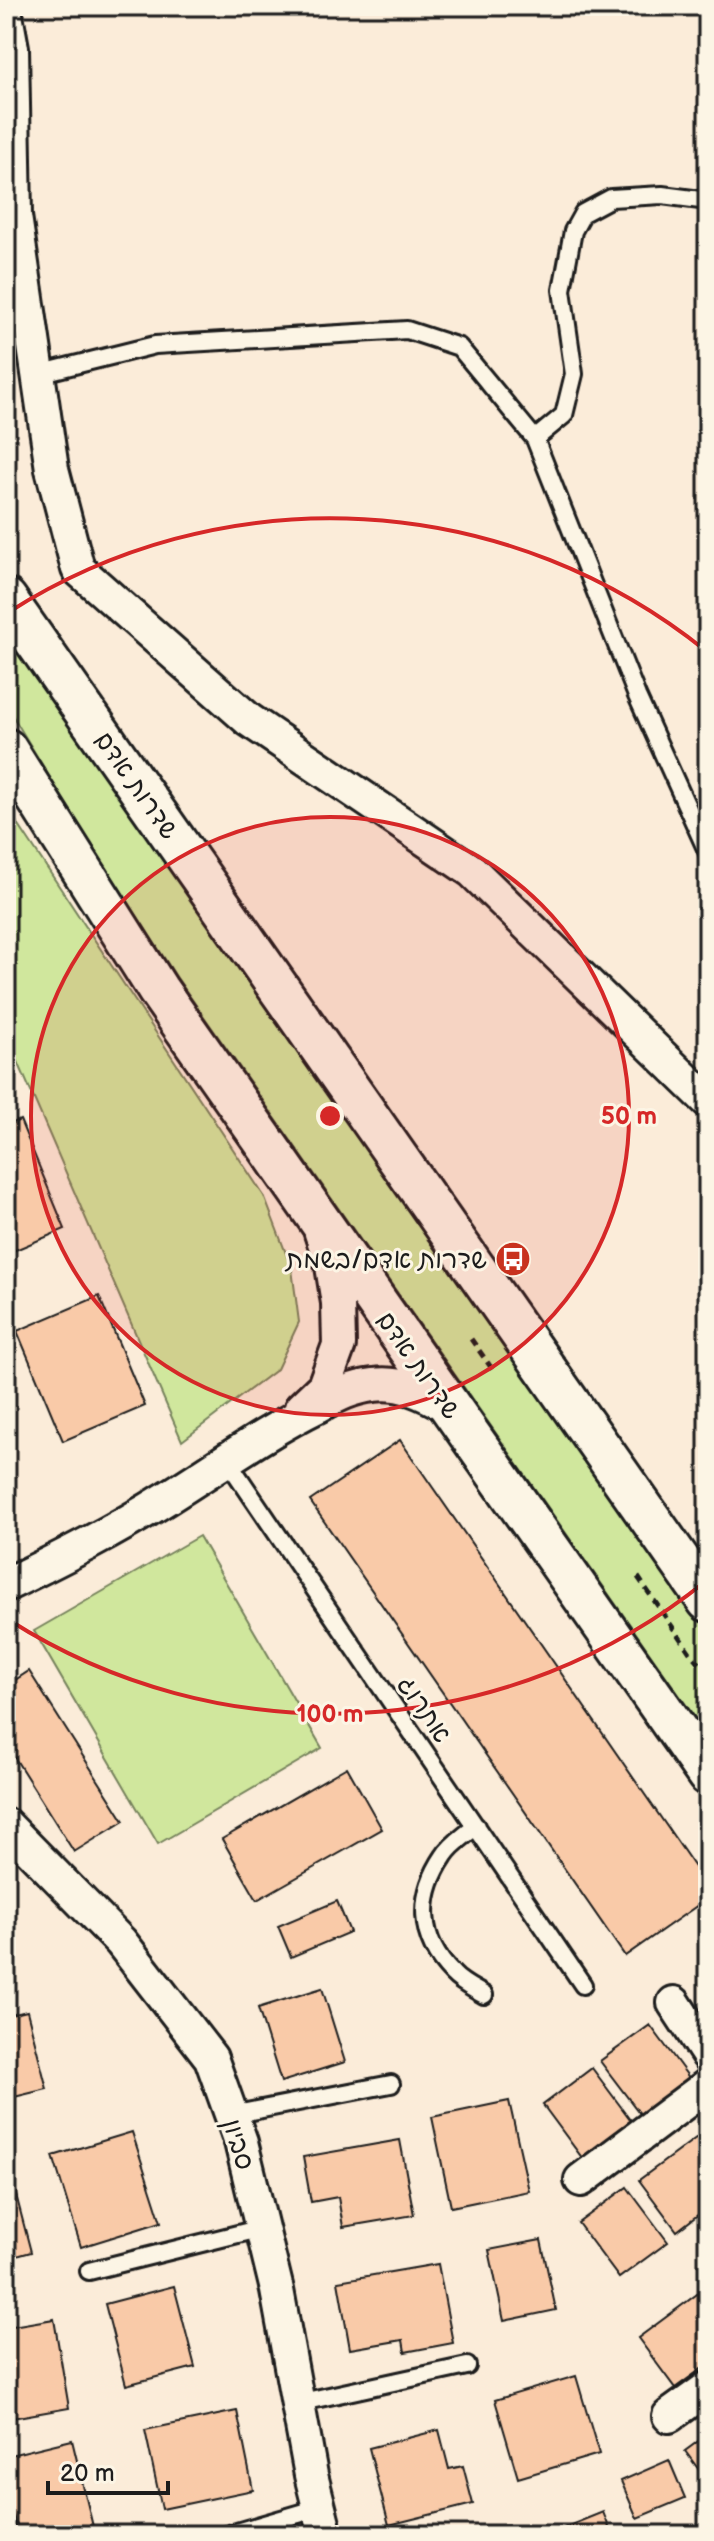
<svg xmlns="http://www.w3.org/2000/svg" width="714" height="2541" font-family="'Balsamiq Sans','Playpen Sans Hebrew',sans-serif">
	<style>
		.green { fill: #d0e79d; stroke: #76825c; stroke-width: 2 }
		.building { fill: #f9caa8; stroke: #1c1c1c; stroke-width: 2 }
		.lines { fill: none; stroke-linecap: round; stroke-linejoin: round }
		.service-casing { stroke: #1c1c1c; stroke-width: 22 }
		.minor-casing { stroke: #1c1c1c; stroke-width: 38 }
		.tertiary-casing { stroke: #1c1c1c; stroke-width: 46 }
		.path { stroke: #1c1c1c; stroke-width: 5; stroke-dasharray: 8 6; stroke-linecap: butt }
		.service { stroke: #fcf5e5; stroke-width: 16 }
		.minor { stroke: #fcf5e5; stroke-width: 32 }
		.tertiary { stroke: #fcf5e5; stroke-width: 40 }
		.ring { fill: none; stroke: #d62828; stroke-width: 4 }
		.labels { text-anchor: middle; stroke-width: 6; stroke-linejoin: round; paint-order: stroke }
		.street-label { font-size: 26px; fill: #1c1c1c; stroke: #fcf5e5 }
		.poi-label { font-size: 26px; fill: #1c1c1c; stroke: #fcf5e5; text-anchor: end }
		.centre { fill: #d62828; stroke: #fcf5e5; stroke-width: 4 }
		.ring-label { font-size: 24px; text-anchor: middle; font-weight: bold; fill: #d62828; stroke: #fcf5e5; stroke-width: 6; stroke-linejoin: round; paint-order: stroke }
	</style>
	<rect width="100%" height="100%" fill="#fbecd9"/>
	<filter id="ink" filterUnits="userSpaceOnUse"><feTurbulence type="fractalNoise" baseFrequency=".0125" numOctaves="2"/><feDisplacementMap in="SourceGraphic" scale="16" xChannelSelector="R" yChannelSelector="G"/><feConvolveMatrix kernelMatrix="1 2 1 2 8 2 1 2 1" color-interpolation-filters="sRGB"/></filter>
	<g filter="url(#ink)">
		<!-- green -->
		<path class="green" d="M 6,626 L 708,1627 L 708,1736 L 177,978 L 69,809 L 6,705 Z
			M 6,806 L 264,1196 L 292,1269 L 299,1322 L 277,1369 L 182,1441 L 6,1034 Z
			M 199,1536 L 322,1748 L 158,1844 L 34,1631 Z"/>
		<!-- building -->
		<path class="building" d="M 20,1120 L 65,1229 L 6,1254 L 6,1126 Z
			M 99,1296 L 145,1406 L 63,1441 L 17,1331 Z
			M 400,1440 L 708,1886 L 708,1898 L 625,1956 L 310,1501 Z
			M 29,1671 L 124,1821 L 74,1852 L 6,1744 L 6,1686 Z
			M 347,1767 L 382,1829 L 257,1900 L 222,1839 Z
			M 337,1901 L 350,1932 L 291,1957 L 278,1926 Z
			M 322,1988 L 345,2062 L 281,2082 L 258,2008 Z
			M 27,2011 L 47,2089 L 6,2099 L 6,2016 Z
			M 650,2025 L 690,2079 L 641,2115 L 600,2061 Z
			M 592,2068 L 633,2123 L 583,2159 L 543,2105 Z
			M 509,2101 L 529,2191 L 451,2207 L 432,2117 Z
			M 708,2129 L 708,2207 L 677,2231 L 639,2180 Z
			M 132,2132 L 161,2222 L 81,2247 L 53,2156 Z
			M 400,2140 L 414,2215 L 343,2227 L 338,2197 L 311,2202 L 303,2157 Z
			M 6,2168 L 9,2168 L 31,2252 L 6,2259 Z
			M 627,2187 L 668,2242 L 619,2278 L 578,2223 Z
			M 541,2240 L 556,2310 L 504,2321 L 489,2250 Z
			M 438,2264 L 453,2343 L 405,2352 L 403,2340 L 350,2349 L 338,2281 Z
			M 174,2286 L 195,2367 L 126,2385 L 105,2304 Z
			M 708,2286 L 708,2364 L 675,2388 L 638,2338 Z
			M 54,2319 L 69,2408 L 6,2419 L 6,2327 Z
			M 576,2376 L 599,2454 L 518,2478 L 495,2400 Z
			M 237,2411 L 253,2490 L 162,2509 L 145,2430 Z
			M 439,2430 L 449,2469 L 463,2466 L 473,2504 L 389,2525 L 369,2448 Z
			M 708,2434 L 708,2482 L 685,2451 Z
			M 72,2440 L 95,2535 L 18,2535 L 6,2487 L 6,2456 Z
			M 669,2460 L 685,2498 L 637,2518 L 621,2481 Z
			M 603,2512 L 612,2535 L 546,2535 Z"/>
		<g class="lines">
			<defs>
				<path id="service" d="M 38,374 L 155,345 L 407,330 L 459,347 L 535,439 L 637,696 L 708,853
					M 535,439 L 564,415 L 574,374 L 562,290 L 573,231 L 583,213 L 611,198 L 662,195 L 708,201
					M 227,1460 L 583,1985
					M 476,1826 C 466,1835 451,1844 444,1856 C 417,1896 418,1939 453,1974 C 461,1983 474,1989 484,1995
					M 231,2115 L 391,2084
					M 89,2271 L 262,2228
					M 297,2403 L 467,2366
					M 226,2535 L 319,2508"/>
				<path id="minor" d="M 6,15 L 12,48 L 15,216 L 52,469 L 78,569 L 249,720 L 472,871 L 708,1101
					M 301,1408 L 324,1386 L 339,1345 L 338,1303 L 332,1266 L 321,1233
					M 6,1585 C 61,1558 115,1531 167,1498 C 217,1467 265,1432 318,1406 C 336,1396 353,1387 374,1385 C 401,1381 426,1394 449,1407
					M 6,1825 L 121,1942 L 211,2058 L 241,2142 L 277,2290 L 311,2475 L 326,2535
					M 674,2003 L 708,2055
					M 581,2180 L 708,2085
					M 669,2416 L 708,2388"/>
				<path id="tertiary" d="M 6,599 L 708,1601
					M 6,749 L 158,990 L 708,1775"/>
			</defs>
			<!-- service casing -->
			<use href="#service" class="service-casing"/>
			<!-- minor casing -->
			<use href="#minor" class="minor-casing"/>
			<!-- tertiary casing -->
			<use href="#tertiary" class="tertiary-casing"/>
			<!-- path -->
			<path class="path" d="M 471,1339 L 495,1373
				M 638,1577 L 691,1654 L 708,1673"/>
			<!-- service -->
			<use href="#service" class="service"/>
			<!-- minor -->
			<use href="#minor" class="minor"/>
			<!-- tertiary -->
			<use href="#tertiary" class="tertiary"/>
		</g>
	</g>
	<!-- distance rings -->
	<circle cx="330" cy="1116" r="299" fill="#d62828" fill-opacity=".12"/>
	<g class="ring">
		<circle cx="330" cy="1116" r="299"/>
		<path d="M706 1581A598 598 0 0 1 9 1620M9 612A598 598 0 0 1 706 651"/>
	</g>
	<!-- icons -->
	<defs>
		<symbol id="bus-disc" viewBox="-11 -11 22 22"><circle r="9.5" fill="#c8321e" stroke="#fcf5e5"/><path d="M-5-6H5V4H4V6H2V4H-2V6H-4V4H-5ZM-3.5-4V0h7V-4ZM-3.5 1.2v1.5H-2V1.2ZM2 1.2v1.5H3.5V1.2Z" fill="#fff"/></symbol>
	</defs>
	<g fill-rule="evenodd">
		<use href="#bus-disc" x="493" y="1239" width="40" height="40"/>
	</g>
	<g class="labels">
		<!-- street labels -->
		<g class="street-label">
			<text transform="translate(137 785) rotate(55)" y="9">שדרות אדם</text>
			<text transform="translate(419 1365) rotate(55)" y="9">שדרות אדם</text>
			<text transform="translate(425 1709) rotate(56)" y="9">אתרוג</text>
			<text transform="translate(239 2144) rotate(73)" y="9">סביון</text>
		</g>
		<!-- poi labels -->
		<g class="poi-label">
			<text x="487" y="1268">שדרות אדם/בשמת</text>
		</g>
	</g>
	<circle cx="330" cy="1116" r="12" class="centre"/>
	<g class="ring-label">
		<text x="629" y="1124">50 m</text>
		<text x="330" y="1722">100 m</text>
	</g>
	<!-- margin -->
	<rect width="714" height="2541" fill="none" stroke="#fcf5e5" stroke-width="32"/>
	<rect x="16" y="16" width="682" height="2509" fill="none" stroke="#1c1c1c" stroke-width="3" filter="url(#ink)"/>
	<!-- scale -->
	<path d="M48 2481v12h120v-12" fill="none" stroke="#1c1c1c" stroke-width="4"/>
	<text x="60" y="2481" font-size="24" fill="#1c1c1c" stroke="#fcf5e5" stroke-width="6" paint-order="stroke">20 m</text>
</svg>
